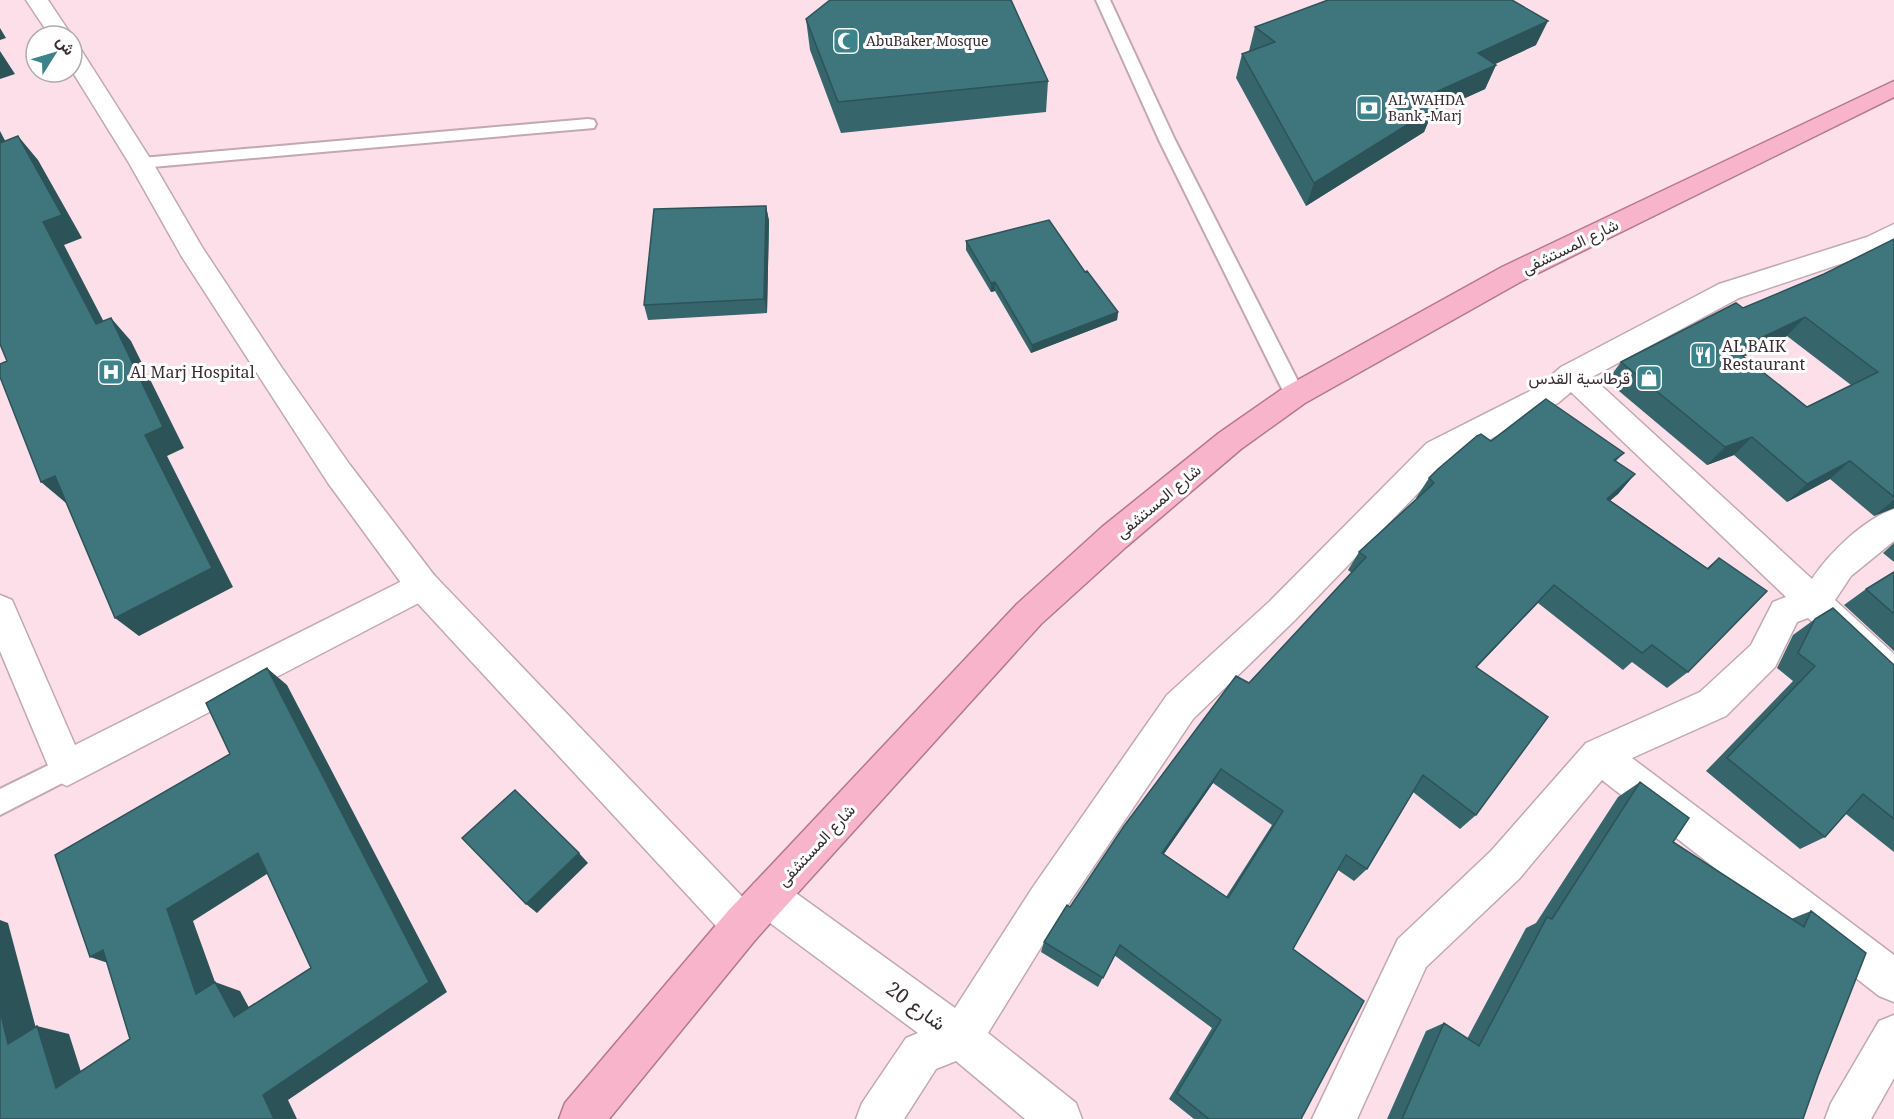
<svg xmlns="http://www.w3.org/2000/svg" width="1894" height="1119" font-family="'Noto Serif',Vazirmatn,serif">
	<style>
		.lines { fill: none; stroke-linecap: round; stroke-linejoin: round }
		.service-casing { stroke: #c3a8b1; stroke-width: 4 }
		.minor-casing { stroke: #c3a8b1; stroke-width: 3 }
		.tertiary-casing { stroke: #c3a8b1; stroke-width: 3 }
		.trunk-casing { stroke: #b4788d; stroke-width: 3 }
		.service { fill: #fff; fill-rule: evenodd }
		.minor { fill: #fff; fill-rule: evenodd }
		.tertiary { fill: #fff; fill-rule: evenodd }
		.trunk { fill: #f8b4cb; fill-rule: evenodd }
		.wall { fill: #36656c; fill-rule: evenodd }
		.shaded-wall { fill: #2c5358 }
		.building { fill: #3f767d; stroke: #2c5358; stroke-width: 1.5; fill-rule: evenodd }
		.labels { text-anchor: middle; stroke-width: 6; stroke-linejoin: round; paint-order: stroke }
		.far-poi-label { font-size: 14px; fill: #382d31; stroke: #fff; text-anchor: start }
		.street-label { font-size: 16px; fill: #382d31; stroke: #fff }
		.poi-label { font-size: 16px; fill: #382d31; stroke: #fff; text-anchor: start }
		.near-street-label { font-size: 20px; fill: #382d31; stroke: #fff }
	</style>
	<rect width="100%" height="100%" fill="#fcdfe8"/>
	<g class="lines">
		<defs>
			<path id="service" d="M 1096,0 L 1110,0 L 1175,140 L 1305,395 L 1302,400 L 1295,403 L 1288,400 L 1285,395 L 1159,140 Z
				M 588,119 L 594,120 L 596,124 L 594,128 L 141,168 L 135,167 L 132,163 L 135,159 L 141,158 Z
				M 67,756 L 76,760 L 80,768 L 76,776 L 0,815 L 0,789 Z"/>
			<path id="minor" d="M 1894,224 L 1894,245 L 1885,249 L 1739,298 L 1592,377 L 1812,579 C 1829,553 1864,519 1894,509 L 1894,541 L 1851,576 L 1835,600 L 1894,654 L 1894,693 L 1881,688 L 1808,618 L 1797,622 L 1775,667 L 1726,716 L 1632,758 L 1894,955 L 1894,1002 L 1879,996 L 1602,780 L 1519,879 L 1426,967 L 1357,1119 L 1312,1119 L 1398,939 L 1491,851 L 1586,743 L 1700,692 L 1751,645 L 1773,602 L 1786,597 L 1571,392 L 1558,403 L 1449,461 L 1294,621 L 1193,719 L 1061,915 L 988,1033 L 1076,1103 L 1082,1119 L 1025,1119 L 956,1061 L 936,1069 L 904,1119 L 856,1119 L 862,1103 L 906,1038 L 918,1033 L 754,911 L 748,897 L 754,883 L 768,877 L 782,883 L 955,1008 L 1033,887 L 1167,695 L 1270,601 L 1427,443 L 1538,387 L 1561,367 L 1719,284 L 1867,237 Z
				M 422,571 L 434,575 L 439,585 L 434,595 L 67,786 L 54,780 L 0,651 L 0,595 L 12,600 L 75,745 Z
				M 1894,1015 L 1894,1078 L 1871,1119 L 1825,1119 L 1831,1103 L 1879,1021 Z"/>
			<path id="tertiary" d="M 26,0 L 48,0 L 72,36 L 50,36 Z
				M 72,46 L 80,48 L 83,53 L 153,163 L 202,247 L 282,368 L 350,465 L 434,575 L 756,911 L 762,925 L 756,939 L 742,945 L 728,939 L 410,595 L 328,483 L 182,257 L 129,163 L 72,71 Z"/>
			<path id="trunk" d="M 1894,81 L 1894,97 L 1522,281 L 1305,403 L 1241,449 L 1126,547 L 1041,624 L 756,939 L 609,1119 L 559,1119 L 565,1103 L 728,911 L 1017,604 L 1102,527 L 1219,433 L 1285,387 L 1502,267 Z"/>
		</defs>
		<!-- service casing -->
		<use href="#service" class="service-casing"/>
		<!-- minor casing -->
		<use href="#minor" class="minor-casing"/>
		<!-- tertiary casing -->
		<use href="#tertiary" class="tertiary-casing"/>
		<!-- trunk casing -->
		<use href="#trunk" class="trunk-casing"/>
		<!-- service -->
		<use href="#service" class="service"/>
		<!-- minor -->
		<use href="#minor" class="minor"/>
		<!-- tertiary -->
		<use href="#tertiary" class="tertiary"/>
		<!-- trunk -->
		<use href="#trunk" class="trunk"/>
	</g>
	<!-- wall -->
	<path class="wall" d="M 806,19 L 1048,81 L 1046,112 L 841,133 L 810,50 Z
		M 1255,27 L 1536,45 L 1495,64 L 1496,65 L 1485,89 L 1432,113 L 1424,132 L 1306,206 L 1236,78 L 1242,54 L 1250,51 L 1249,51 Z
		M 766,206 L 769,221 L 767,313 L 648,320 L 644,305 Z
		M 1894,239 L 1894,508 L 1874,516 L 1830,479 L 1787,502 L 1734,455 L 1707,465 L 1607,381 L 1621,362 L 1743,308 L 1824,274 ZM 1787,336 L 1851,385 L 1807,407 L 1743,357 Z
		M 966,241 L 1085,272 L 1118,312 L 1117,320 L 1031,353 L 995,291 L 991,292 L 966,250 Z
		M 1491,441 L 1624,453 L 1616,461 L 1635,474 L 1618,494 L 1610,500 L 1707,568 L 1719,558 L 1688,672 L 1667,688 L 1632,662 L 1623,670 L 1538,603 L 1477,667 L 1476,815 L 1460,829 L 1413,792 L 1367,869 L 1354,881 L 1338,870 L 1293,949 L 1301,1119 L 1194,1119 L 1169,1099 L 1212,1028 L 1114,955 L 1098,987 L 1041,952 L 1044,942 L 1070,907 L 1249,683 L 1352,573 L 1348,570 L 1359,552 L 1417,498 L 1416,498 L 1429,478 ZM 1213,783 L 1272,825 L 1226,897 L 1164,854 Z
		M 1894,543 L 1894,562 L 1883,553 Z
		M 1894,572 L 1894,651 L 1844,605 L 1866,589 Z
		M 1815,619 L 1894,665 L 1894,852 L 1846,814 L 1825,837 L 1800,849 L 1706,771 L 1793,681 L 1777,668 L 1793,635 Z
		M 1640,782 L 1673,842 L 1791,919 L 1811,911 L 1818,1076 L 1803,1119 L 1387,1119 L 1426,1031 L 1444,1023 L 1467,1039 L 1526,928 L 1536,923 L 1618,797 Z"/>
	<!-- shaded-wall -->
	<path class="shaded-wall" d="M 1548,21 L 1536,45 L 1467,77 L 1478,53 Z
		M 0,28 L 6,38 L 0,40 Z
		M 0,51 L 15,74 L 0,79 Z
		M 1496,65 L 1485,89 L 1432,113 L 1424,132 L 1306,206 L 1314,183 L 1418,100 Z
		M 0,131 L 19,167 L 0,144 Z
		M 18,136 L 38,160 L 82,238 L 64,245 L 117,347 L 96,324 L 43,222 Z
		M 766,206 L 769,221 L 767,313 L 764,299 Z
		M 995,282 L 995,291 L 991,292 L 991,283 Z
		M 1118,312 L 1117,320 L 1031,353 L 1032,345 Z
		M 1805,317 L 1787,336 L 1718,369 L 1735,350 Z
		M 111,318 L 131,341 L 184,448 L 167,456 L 233,587 L 139,636 L 115,618 Z
		M 1752,437 L 1734,455 L 1707,465 L 1725,447 Z
		M 1850,461 L 1830,479 L 1787,502 L 1807,484 Z
		M 1635,474 L 1618,494 L 1590,518 L 1607,499 Z
		M 55,476 L 80,496 L 66,503 L 41,482 Z
		M 1894,500 L 1894,508 L 1874,516 Z
		M 267,668 L 287,685 L 447,992 L 288,1100 L 297,1119 L 274,1119 L 263,1095 L 429,982 Z
		M 1221,769 L 1213,783 L 1156,865 L 1162,853 Z
		M 258,853 L 281,865 L 193,921 L 215,982 L 240,991 L 259,1026 L 234,1017 L 196,994 L 167,909 Z
		M 579,853 L 588,863 L 537,913 L 526,904 Z
		M 0,920 L 8,923 L 42,1051 L 8,1044 L 0,1011 Z
		M 103,950 L 120,967 L 90,957 Z
		M 37,1026 L 69,1034 L 88,1094 L 56,1088 Z"/>
	<!-- building -->
	<path class="building" d="M 830,0 L 1011,0 L 1048,81 L 838,102 L 806,19 Z
		M 1328,0 L 1512,0 L 1548,21 L 1478,53 L 1496,65 L 1418,100 L 1434,108 L 1314,183 L 1242,54 L 1275,42 L 1255,27 Z
		M 18,136 L 62,215 L 43,222 L 96,324 L 111,318 L 163,427 L 145,435 L 212,568 L 115,618 L 55,476 L 41,482 L 0,377 L 0,364 L 7,361 L 0,344 L 0,143 Z
		M 766,206 L 764,299 L 644,305 L 654,209 Z
		M 1049,220 L 1085,272 L 1087,271 L 1118,312 L 1032,345 L 995,282 L 991,283 L 966,241 Z
		M 1894,239 L 1894,497 L 1850,461 L 1807,484 L 1752,437 L 1725,447 L 1621,362 L 1736,303 L 1743,308 L 1824,274 ZM 1805,317 L 1878,372 L 1807,407 L 1735,350 Z
		M 1546,399 L 1624,453 L 1614,460 L 1635,474 L 1607,499 L 1708,569 L 1719,558 L 1767,591 L 1688,672 L 1652,645 L 1642,653 L 1554,585 L 1476,667 L 1548,717 L 1476,815 L 1423,775 L 1367,869 L 1346,855 L 1293,949 L 1364,1001 L 1301,1119 L 1209,1119 L 1177,1093 L 1221,1020 L 1120,945 L 1103,978 L 1044,942 L 1067,905 L 1070,907 L 1124,826 L 1236,676 L 1249,683 L 1366,557 L 1359,552 L 1434,483 L 1429,478 L 1438,469 L 1477,436 L 1481,434 L 1491,441 ZM 1221,769 L 1283,811 L 1228,898 L 1162,853 Z
		M 1894,572 L 1894,614 L 1866,589 Z
		M 1833,608 L 1894,665 L 1894,819 L 1863,794 L 1825,837 L 1727,758 L 1815,666 L 1798,653 L 1815,619 Z
		M 267,668 L 429,982 L 263,1095 L 274,1119 L 0,1119 L 0,1011 L 8,1044 L 37,1026 L 56,1088 L 130,1039 L 103,950 L 90,957 L 55,855 L 230,754 L 206,703 ZM 258,853 L 311,968 L 234,1017 L 215,982 L 196,994 L 167,909 Z
		M 1640,782 L 1689,818 L 1673,842 L 1804,927 L 1811,911 L 1866,953 L 1818,1076 L 1803,1119 L 1402,1119 L 1444,1023 L 1479,1046 L 1547,917 L 1552,919 Z
		M 515,790 L 579,853 L 526,904 L 462,838 Z"/>
	<!-- icons -->
	<defs>
		<symbol id="mosque-square" viewBox="-11 -11 22 22"><rect x="-9" y="-9" width="18" height="18" rx="4" fill="#3c838c" stroke="#fff"/><path d="M3.5-4.9A6 6 0 1 0 3.5 4.9A5 5 0 1 1 3.5-4.9Z" fill="#fff"/></symbol>
		<symbol id="bank-square" viewBox="-11 -11 22 22"><rect x="-9" y="-9" width="18" height="18" rx="4" fill="#3c838c" stroke="#fff"/><path d="M-6-4H6V4H-6ZM0-2.3a2.3 2.3 0 1 0 0 4.6a2.3 2.3 0 1 0 0-4.6Z" fill="#fff"/></symbol>
		<symbol id="restaurant-square" viewBox="-11 -11 22 22"><rect x="-9" y="-9" width="18" height="18" rx="4" fill="#3c838c" stroke="#fff"/><path d="M-5-6h1v4h1v-4h1v4h1v-4h1v5L-1.5 .5V6h-2V.5L-5-1ZM5-6V6H3V1.5H1.5Q1.5-4 5-6Z" fill="#fff"/></symbol>
		<symbol id="hospital-square" viewBox="-11 -11 22 22"><rect x="-9" y="-9" width="18" height="18" rx="4" fill="#3c838c" stroke="#fff"/><path d="M-5-5h3v3.5h4V-5h3V5h-3V1.5h-4V5h-3Z" fill="#fff"/></symbol>
		<symbol id="shop-square" viewBox="-11 -11 22 22"><rect x="-9" y="-9" width="18" height="18" rx="4" fill="#3c838c" stroke="#fff"/><path d="M-5-2.5h2.3a2.7 3.5 0 0 1 5.4 0H5L5.5 6h-11ZM-1.5-2.5h3a1.5 2.3 0 0 0-3 0Z" fill="#fff"/></symbol>
	</defs>
	<g fill-rule="evenodd">
		<use href="#mosque-square" x="831" y="26" width="30" height="30"/>
		<use href="#bank-square" x="1354" y="93" width="30" height="30"/>
		<use href="#restaurant-square" x="1688" y="340" width="30" height="30"/>
		<use href="#hospital-square" x="96" y="357" width="30" height="30"/>
		<use href="#shop-square" x="1634" y="363" width="30" height="30"/>
	</g>
	<g class="labels">
		<!-- far-poi labels -->
		<g class="far-poi-label">
			<text x="866" y="46">AbuBaker Mosque</text>
			<text x="1388" y="105">AL WAHDA<tspan x="1388" dy="16">Bank -Marj</tspan></text>
		</g>
		<!-- street labels -->
		<g class="street-label">
			<text transform="translate(1570 246) rotate(-26)" y="6">شارع المستشفى</text>
			<text transform="translate(1158 501) rotate(-40)" y="6">شارع المستشفى</text>
			<text transform="translate(816 845) rotate(-47)" y="6">شارع المستشفى</text>
		</g>
		<!-- poi labels -->
		<g class="poi-label">
			<text x="1722" y="352">AL BAIK<tspan x="1722" dy="18">Restaurant</tspan></text>
			<text x="130" y="378">Al Marj Hospital</text>
			<text x="1630" y="384" text-anchor="end">قرطاسية القدس</text>
		</g>
		<!-- near-street labels -->
		<g class="near-street-label">
			<text transform="translate(916 1006) rotate(36)" y="7">شارع 20</text>
		</g>
	</g>
	<!-- north arrow -->
	<g transform="translate(54 54) rotate(53)"><circle r="28" fill="#ffffff" stroke="#afabad" stroke-width="1.5"/>
	<path d="M0-4.5L10 22L0 15L-10 22Z" fill="#3c838c"/>
	<text y="-9" font-size="16" font-weight="bold" text-anchor="middle" fill="#382d31">ش</text>
	</g>
</svg>
